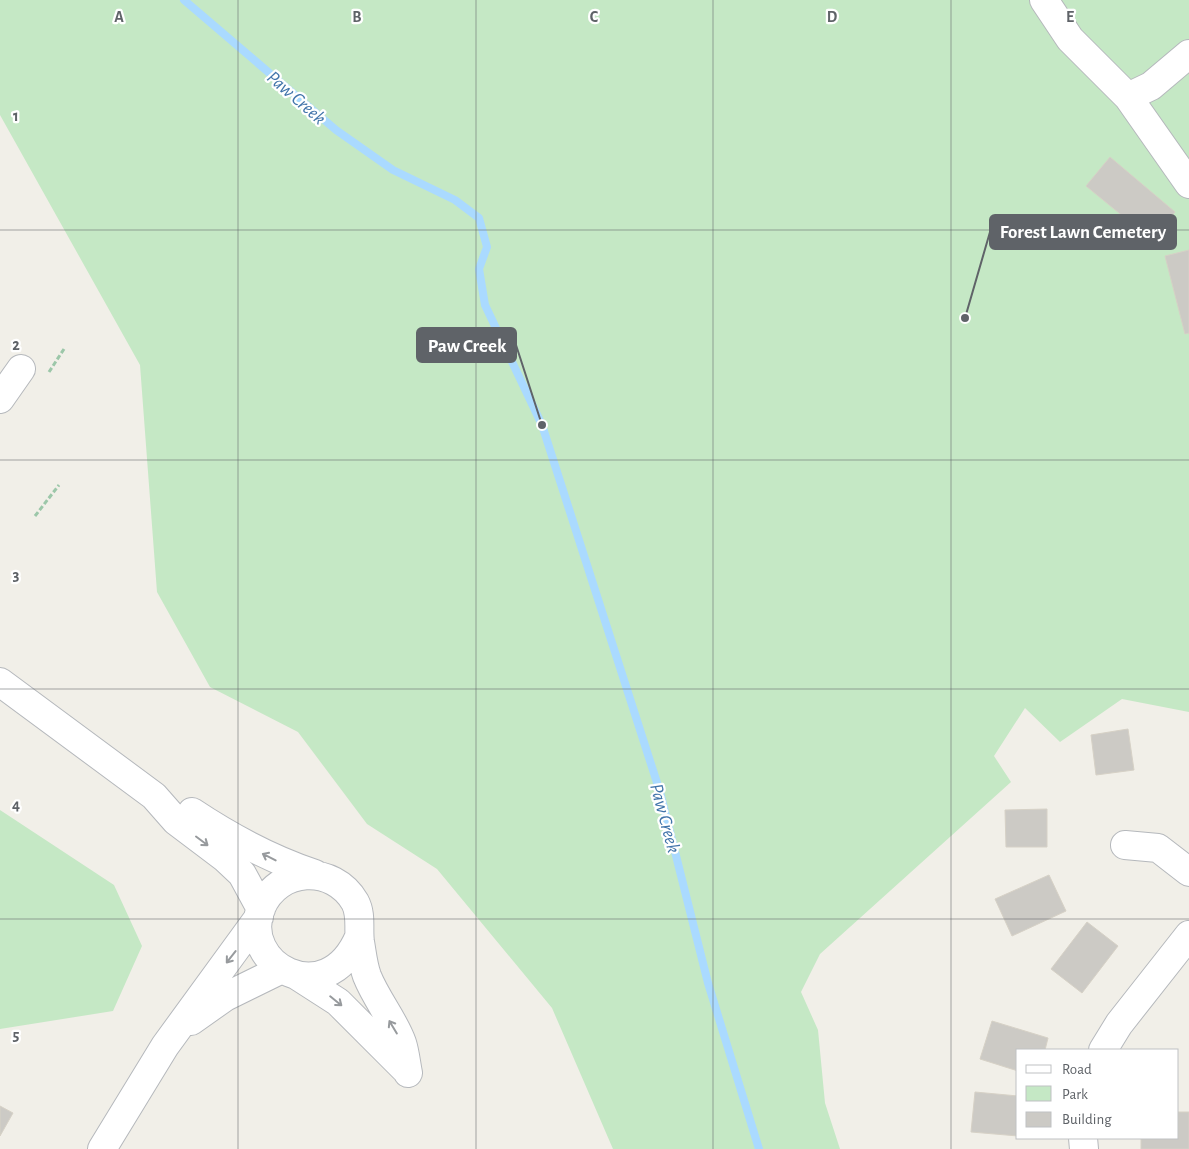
<svg xmlns="http://www.w3.org/2000/svg" width="1189" height="1149" font-family="'Alegreya Sans',sans-serif">
	<style>
		.green { fill: #c5e8c5 }
		.lines { fill: none; stroke-linecap: round; stroke-linejoin: round }
		.stream { stroke: #aadaff; stroke-width: 8 }
		.building { fill: #cccac5; stroke: #d6d1c6 }
		.minor-casing { stroke: #b5b8bc; stroke-width: 30 }
		.path { stroke: #9cc7a9; stroke-width: 3; stroke-dasharray: 5 2.5; stroke-linecap: butt }
		.minor { stroke: #fff; stroke-width: 28 }
		.oneway { stroke: #979a9d }
		.grid { fill: none; stroke: #5f6368; stroke-width: 1; stroke-opacity: 0.55 }
		.labels { text-anchor: middle; stroke-width: 4.5; stroke-linejoin: round; paint-order: stroke }
		.water-label { font-size: 19px; font-style: italic; fill: #4174aa; stroke: #fff }
		.grid-label { font-size: 16px; text-anchor: middle; font-weight: bold; fill: #5f6368; stroke: #fff; stroke-width: 4.5; stroke-linejoin: round; paint-order: stroke }
		.leader { fill: none; stroke: #5f6368; stroke-width: 2 }
		.callout-dot { fill: #5f6368; stroke: #fff; stroke-width: 2 }
		.callout { fill: #5f6368; stroke: #5f6368; stroke-width: 2 }
		.callout-label { font-size: 19px; text-anchor: middle; font-weight: bold; fill: #fff }
	</style>
	<rect width="100%" height="100%" fill="#f1efe8"/>
	<!-- green -->
	<path class="green" d="M 0,0 L 1189,0 L 1189,712 L 1122,699 L 1060,742 L 1025,708 L 994,756 L 1011,782 L 820,954 L 801,992 L 818,1030 L 825,1103 L 840,1149 L 613,1149 L 552,1008 L 437,869 L 367,824 L 298,732 L 210,687 L 157,592 L 140,365 L 0,115 Z
		M 0,810 L 114,885 L 142,946 L 113,1011 L 0,1029 Z"/>
	<g class="lines">
		<!-- stream -->
		<path class="stream" d="M 184,0 L 336,130 L 393,170 L 455,200 L 479,218 L 487,247 L 479,269 L 485,305 L 542,425 L 660,792 L 708,983 L 759,1149"/>
	</g>
	<!-- building -->
	<path class="building" d="M 1110,157 L 1175,212 L 1152,240 L 1086,186 Z
		M 1189,250 L 1189,333 L 1185,334 L 1165,256 Z
		M 1128,729 L 1134,770 L 1096,775 L 1091,735 Z
		M 1047,809 L 1047,847 L 1006,847 L 1005,810 Z
		M 1049,875 L 1066,911 L 1012,936 L 995,899 Z
		M 1087,922 L 1118,946 L 1082,993 L 1051,969 Z
		M 992,1021 L 1048,1038 L 1045,1050 L 1018,1050 L 1018,1071 L 980,1059 Z
		M 975,1092 L 1018,1096 L 1018,1136 L 971,1132 Z
		M 0,1106 L 13,1113 L 0,1136 Z
		M 1178,1112 L 1189,1112 L 1189,1149 L 1141,1149 L 1141,1138 L 1178,1138 Z"/>
	<g class="lines">
		<defs>
			<path id="minor" d="M 1044,0 L 1070,39 L 1128,97 L 1189,184
				M 1128,97 L 1151,86 L 1189,54
				M 0,399 L 21,369
				M 0,682 L 154,796 L 176,821 L 225,858 L 242,874 L 261,909
				M 192,812 C 231,838 270,859 315,874
				M 1125,845 L 1158,848 L 1189,872
				M 359,937 C 326,1014 238,964 261,908 C 278,867 333,864 355,902 C 362,915 358,929 360,942 C 362,953 363,965 367,976 C 376,999 395,1022 402,1043 C 405,1052 406,1063 408,1073
				M 296,975 L 338,1002 L 406,1070
				M 191,1021 L 225,997 L 282,969
				M 1103,1050 L 1119,1024 L 1189,935
				M 1083,1138 L 1084,1149
				M 102,1149 L 165,1046 L 259,917"/>
		</defs>
		<!-- minor casing -->
		<use href="#minor" class="minor-casing"/>
		<!-- path -->
		<path class="path" d="M 49,372 L 64,349
			M 35,516 L 59,485"/>
		<!-- minor -->
		<use href="#minor" class="minor"/>
	</g>
	<!-- one-way arrows -->
	<defs><path id="oneway-shaft" d="M-6 0H5M1.5-3L5.5 0L1.5 3" fill="none" stroke-width="1.6" stroke-linecap="round" stroke-linejoin="round" transform="scale(1.25)"/></defs>
	<g class="oneway">
		<use href="#oneway-shaft" transform="translate(202 841) rotate(37)"/>
		<use href="#oneway-shaft" transform="translate(269 857) rotate(-153)"/>
		<use href="#oneway-shaft" transform="translate(231 957) rotate(128)"/>
		<use href="#oneway-shaft" transform="translate(336 1001) rotate(39)"/>
		<use href="#oneway-shaft" transform="translate(393 1027) rotate(-121)"/>
	</g>
	<!-- grid -->
	<path class="grid" d="M 238,0 L 238,1149M 476,0 L 476,1149M 713,0 L 713,1149M 951,0 L 951,1149M 0,230 L 1189,230M 0,460 L 1189,460M 0,689 L 1189,689M 0,919 L 1189,919"/>
	<g class="labels">
		<!-- water labels -->
		<g class="water-label">
			<text transform="translate(297 97) rotate(41)" y="7">Paw Creek</text>
			<text transform="translate(666 818) rotate(75)" y="7">Paw Creek</text>
		</g>
	</g>
	<g class="grid-label">
		<text x="119" y="22">A</text>
		<text x="357" y="22">B</text>
		<text x="594" y="22">C</text>
		<text x="832" y="22">D</text>
		<text x="1070" y="22">E</text>
		<text x="16" y="121">1</text>
		<text x="16" y="350">2</text>
		<text x="16" y="580">3</text>
		<text x="16" y="810">4</text>
		<text x="16" y="1040">5</text>
	</g>
	<!-- callouts -->
	<path class="leader" d="M965 318L990 232M542 425L516 345"/>
	<g class="callout-dot">
		<circle cx="965" cy="318" r="5"/>
		<circle cx="542" cy="425" r="5"/>
	</g>
	<g class="callout">
		<rect x="990" y="215" width="186" height="34" rx="5"/>
		<rect x="417" y="328" width="99" height="34" rx="5"/>
	</g>
	<g class="callout-label">
		<text x="1083" y="238">Forest Lawn Cemetery</text>
		<text x="467" y="352">Paw Creek</text>
	</g>
	<!-- legend -->
	<rect x="1016" y="1049" width="162" height="90" fill="#ffffff" stroke="#bfc1c3"/>
	<rect x="1026" y="1065" width="25" height="8" fill="#ffffff" stroke="#bfc1c3"/>
	<text x="1062" y="1074" font-size="15" fill="#5f6368">Road</text>
	<rect x="1026" y="1086" width="25" height="15" fill="#c5e8c5" stroke="#bfc1c3"/>
	<text x="1062" y="1099" font-size="15" fill="#5f6368">Park</text>
	<rect x="1026" y="1112" width="25" height="15" fill="#cccac5" stroke="#bfc1c3"/>
	<text x="1062" y="1124" font-size="15" fill="#5f6368">Building</text>
</svg>
